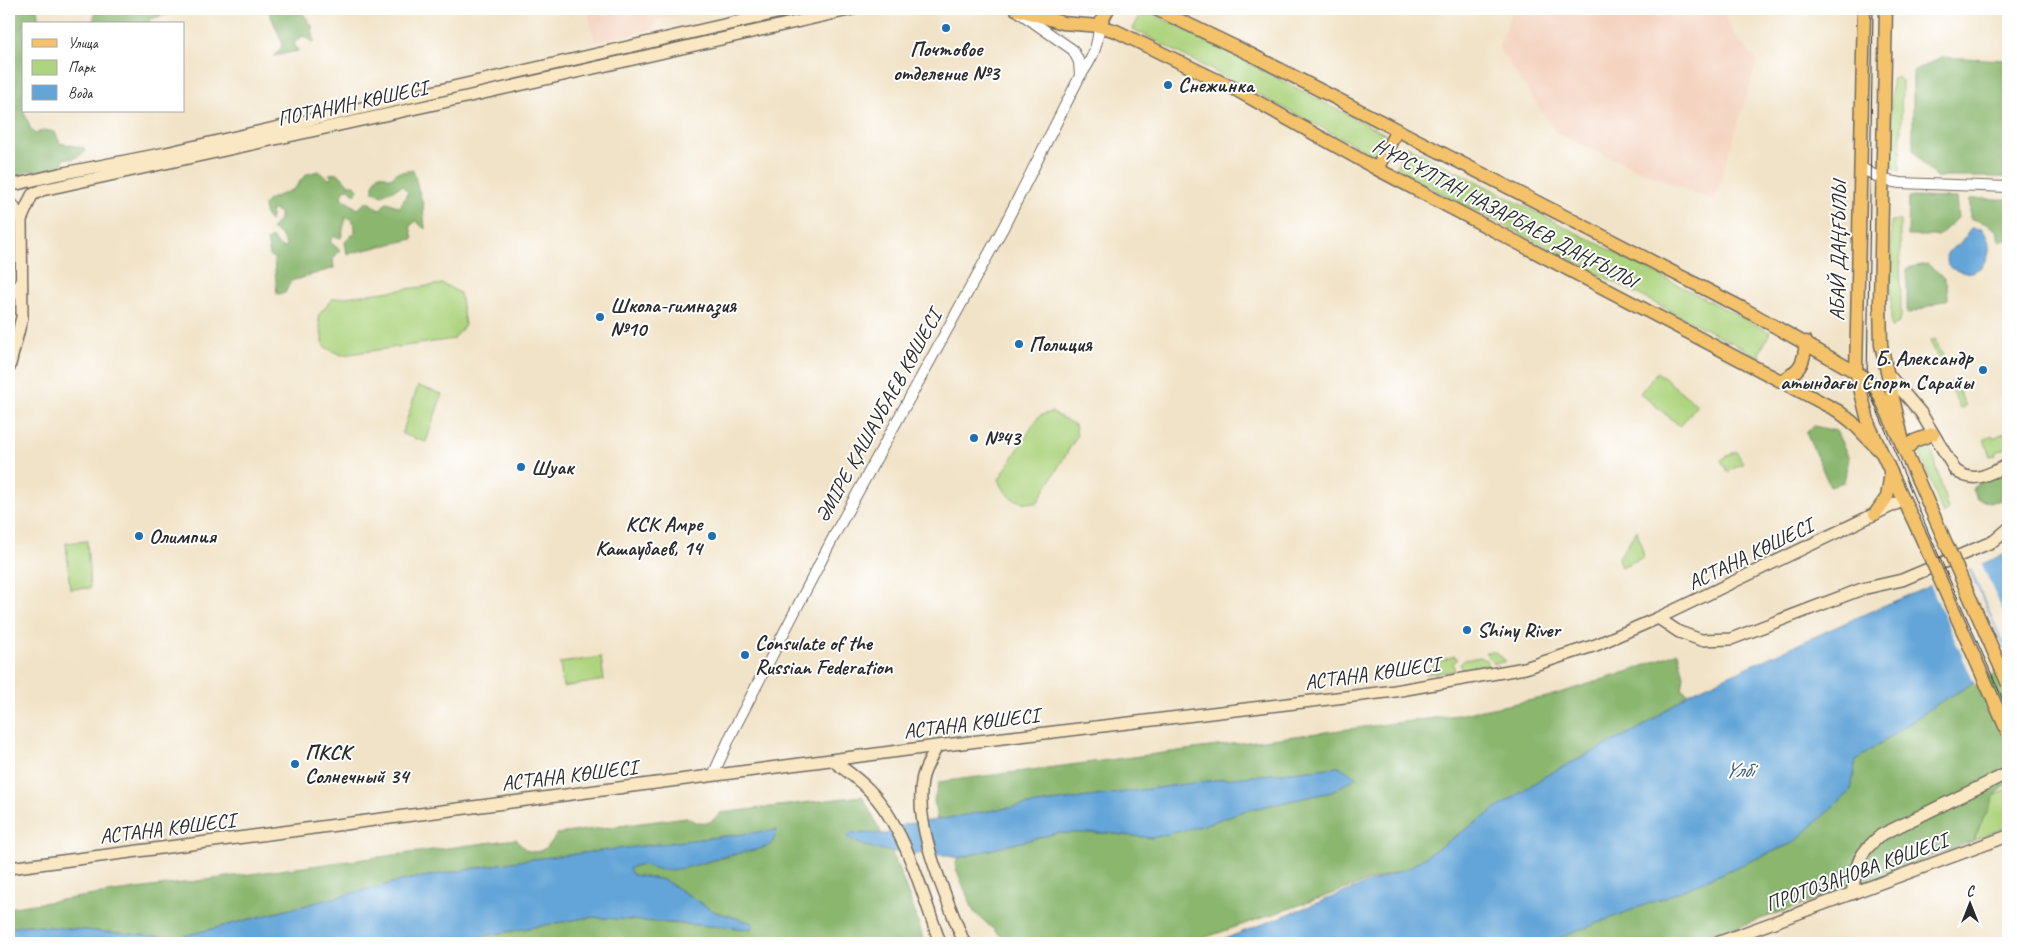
<svg xmlns="http://www.w3.org/2000/svg" width="2017" height="952" font-family="Caveat,sans-serif">
	<style>
		.built { fill: #f4d3c0 }
		.green { fill: #aed47f; stroke: #6c8055 }
		.forest { fill: #8ab66e; stroke: #5a704c }
		.water { fill: #64a5d8; stroke: #486882 }
		.pier { fill: #f1e3c7 }
		.lines { fill: none; stroke-linecap: round; stroke-linejoin: round }
		.tertiary-casing { stroke: #706b62; stroke-width: 12 }
		.secondary-casing { stroke: #706b62; stroke-width: 14 }
		.primary-casing { stroke: #706b62; stroke-width: 15 }
		.tertiary { stroke: #fff; stroke-width: 10 }
		.secondary { stroke: #fae7c3; stroke-width: 11 }
		.primary { stroke: #f3c26a; stroke-width: 12 }
		.tram { stroke: #2b2b2b; stroke-width: 1 }
		.primary-bridge-casing { stroke: #706b62; stroke-width: 15; stroke-linecap: butt }
		.primary-bridge { stroke: #f3c26a; stroke-width: 12 }
		.poi-dot { fill: #1f6fb2; stroke: #fff; stroke-width: 2 }
		.labels { text-anchor: middle; stroke-width: 4; stroke-linejoin: round; paint-order: stroke }
		.poi-label { font-size: 21px; font-weight: bold; fill: #2b2b2b; stroke: #fff; text-anchor: start }
		.street-label { font-size: 21px; fill: #2b2b2b; stroke: #fff }
		.water-label { font-size: 22px; font-style: italic; fill: #425c70; stroke: #fff }
	</style>
	<rect width="100%" height="100%" fill="#fff"/>
	<filter id="ink" filterUnits="userSpaceOnUse"><feTurbulence type="fractalNoise" baseFrequency=".02" numOctaves="2"/><feDisplacementMap in="SourceGraphic" scale="10" xChannelSelector="R" yChannelSelector="G"/><feConvolveMatrix kernelMatrix="1 2 1 2 8 2 1 2 1" color-interpolation-filters="sRGB"/></filter>
	<filter id="wash" filterUnits="userSpaceOnUse"><feTurbulence type="fractalNoise" baseFrequency=".0096" numOctaves="4" result="noise"/><feDisplacementMap in="SourceGraphic" scale="20" xChannelSelector="R" yChannelSelector="G"/><feGaussianBlur stdDeviation="1.12" result="paint"/><feColorMatrix in="noise" values="0 0 0 0 0 0 0 0 0 0 0 0 0 0 0 0 0 1.4 0 .05"/><feComposite in="paint" operator="in"/></filter>
	<g filter="url(#wash)">
		<rect width="100%" height="100%" fill="#f1e3c7"/>
		<!-- built -->
		<path class="built" d="M 587,9 L 704,9 L 655,20 L 655,29 L 595,42 Z
			M 1513,9 L 1721,9 L 1734,34 L 1757,61 L 1714,202 L 1557,134 L 1498,47 Z"/>
		<!-- green -->
		<path class="green" d="M 1144,9 L 1385,134 L 1374,155 L 1133,29 Z
			M 1892,78 L 1898,78 L 1902,81 L 1900,171 L 1893,168 L 1889,161 Z
			M 1407,146 L 1770,332 L 1758,356 L 1395,169 Z
			M 1891,221 L 1900,221 L 1901,318 L 1898,324 L 1895,324 L 1894,327 L 1891,327 Z
			M 443,284 L 460,293 L 465,325 L 454,339 L 342,355 L 324,347 L 318,316 L 332,299 Z
			M 1935,339 L 1946,363 L 1942,366 L 1930,341 Z
			M 1657,372 L 1697,405 L 1680,426 L 1640,393 Z
			M 1954,382 L 1966,406 L 1960,408 L 1949,384 Z
			M 418,386 L 442,394 L 426,442 L 402,434 Z
			M 1051,412 L 1075,425 L 1077,436 L 1037,503 C 1015,503 1007,499 999,479 L 1039,416 Z
			M 2008,431 L 2008,447 L 1995,453 L 1996,455 L 1990,456 L 1984,439 L 1990,436 L 1994,438 Z
			M 1926,443 L 1931,446 L 1948,510 L 1943,515 L 1920,452 L 1923,445 Z
			M 1736,451 L 1743,463 L 1728,472 L 1721,460 Z
			M 1637,530 L 1644,557 L 1621,567 L 1618,559 Z
			M 87,541 L 90,588 L 70,589 L 66,543 Z
			M 1485,652 L 1495,652 L 1506,661 L 1494,664 Z
			M 1454,656 L 1458,659 L 1453,664 L 1455,671 L 1426,674 L 1424,671 L 1436,663 Z
			M 601,657 L 604,680 L 563,687 L 560,663 Z
			M 1480,657 L 1486,660 L 1488,666 L 1462,670 L 1460,664 L 1465,660 Z
			M 2008,790 L 2008,826 L 1973,841 L 1994,796 Z"/>
		<!-- forest -->
		<path class="forest" d="M 9,9 L 37,9 L 39,24 L 24,24 L 23,109 L 31,130 L 35,134 L 44,130 L 55,132 L 60,143 L 84,148 L 85,152 L 73,159 L 64,158 L 61,171 L 27,171 L 20,176 L 9,178 Z
			M 94,9 L 187,9 L 150,19 L 147,24 L 95,24 L 93,20 L 96,12 Z
			M 268,9 L 300,9 L 312,26 L 314,43 L 303,36 L 294,43 L 298,51 L 274,56 L 281,48 L 282,42 Z
			M 1941,57 L 2008,60 L 2008,177 L 1936,177 L 1926,167 L 1913,150 L 1913,72 Z
			M 413,170 L 423,205 L 425,229 L 416,221 L 410,226 L 413,239 L 347,254 L 345,242 L 355,232 L 355,227 L 352,219 L 346,217 L 341,238 L 334,236 L 330,242 L 340,250 L 333,259 L 334,268 L 291,281 L 285,293 L 277,294 L 274,258 L 270,256 L 267,241 L 272,238 L 283,249 L 286,245 L 281,235 L 271,229 L 280,219 L 280,213 L 272,209 L 270,221 L 265,215 L 264,205 L 268,200 L 294,189 L 306,174 L 319,171 L 329,179 L 332,177 L 329,174 L 338,173 L 349,185 L 355,185 L 358,190 L 355,195 L 349,189 L 344,190 L 341,198 L 358,209 L 367,201 L 379,210 L 387,202 L 400,207 L 408,192 L 402,186 L 382,195 L 373,192 L 373,185 L 379,174 L 391,178 L 396,173 Z
			M 1909,197 L 1956,198 L 1958,218 L 1938,236 L 1908,236 Z
			M 1970,199 L 2008,199 L 2008,240 L 1999,241 L 1997,231 L 1987,224 L 1970,218 Z
			M 1927,264 C 1943,276 1948,278 1948,299 L 1907,314 L 1907,268 Z
			M 1814,426 L 1836,431 L 1849,458 L 1844,482 L 1830,486 L 1806,433 Z
			M 2000,473 L 2008,475 L 2008,497 C 1997,503 1989,503 1977,499 L 1973,489 L 1976,484 Z
			M 1678,652 L 1684,676 L 1682,689 L 1688,694 L 1644,726 L 1545,776 L 1410,867 L 1195,941 L 1021,943 L 1002,937 L 974,912 L 955,866 L 958,858 L 1057,833 L 1106,833 L 1152,838 L 1198,827 L 1243,811 L 1332,792 L 1356,777 L 1339,767 L 1224,779 L 1000,809 L 937,820 L 934,800 L 939,782 L 1457,715 L 1547,697 L 1633,670 Z
			M 2008,663 L 2008,784 L 1994,796 L 1973,841 L 1881,877 L 1692,943 L 1546,943 L 1676,893 L 1795,842 L 1851,790 L 1856,760 L 1939,703 Z
			M 862,796 L 894,857 L 916,915 L 924,943 L 445,943 L 590,917 L 751,929 L 753,923 L 715,912 L 664,880 L 633,875 L 629,869 C 642,860 655,870 670,869 C 704,865 738,853 772,844 L 776,830 L 525,860 L 405,880 L 176,938 L 28,925 L 9,928 L 9,908 L 14,907 L 114,892 L 516,839 C 530,860 546,853 557,834 L 687,817 C 699,826 710,826 720,813 Z"/>
		<!-- water -->
		<path class="water" d="M 1971,228 L 1982,229 C 2003,256 1974,287 1948,265 L 1946,256 L 1948,252 L 1962,242 Z
			M 2008,553 L 2008,663 L 1939,703 L 1856,760 L 1851,790 L 1795,842 L 1676,893 L 1546,943 L 1214,943 L 1410,867 L 1545,776 L 1644,726 L 1688,694 L 1878,608 Z
			M 1340,767 L 1357,777 L 1332,792 L 1243,811 L 1198,827 L 1152,838 L 1106,833 L 1057,833 L 958,858 C 920,849 881,859 847,837 L 851,833 L 886,834 L 905,824 L 937,820 L 1000,809 L 1224,779 Z
			M 777,830 L 772,844 C 757,852 740,852 723,857 C 704,862 683,871 662,870 C 649,868 641,860 629,869 L 633,875 L 664,880 L 715,912 L 753,923 L 751,929 L 590,917 L 445,943 L 9,943 L 9,928 L 28,925 L 176,938 L 405,880 L 525,860 Z"/>
		<!-- pier -->
		<path class="pier" d="M 1981,562 L 2008,623 L 2008,653 L 1970,567 Z
			M 1968,567 L 2008,657 L 2008,666 L 1975,685 L 1930,584 Z"/>
	</g>
	<g filter="url(#ink)">
		<g class="lines">
			<defs>
				<path id="tertiary" d="M 1020,13 L 1073,50 L 1079,62 L 1080,76
					M 1860,167 L 1883,180 L 1900,183 L 2008,187
					M 713,775 L 733,731 L 836,532 L 1003,228 L 1080,76 C 1092,60 1098,46 1099,26"/>
				<path id="secondary" d="M 9,186 L 59,174 L 166,153 L 794,9
					M 9,202 L 14,207 L 21,220
					M 9,297 L 16,291 L 21,281
					M 9,368 L 22,317 L 21,220 L 32,195 L 42,190 L 435,104 L 853,9
					M 1887,373 L 1921,413 L 1955,470 C 1974,485 1988,474 2008,465
					M 1658,618 L 1679,632 L 1701,640 L 1731,639 L 1862,589 L 1902,580 L 1994,541 L 2008,529
					M 937,746 C 932,757 923,770 922,781 C 914,831 947,897 964,943
					M 832,760 C 844,769 857,778 868,789 C 904,824 923,895 940,943
					M 9,868 L 937,746 L 1395,691 L 1525,668 L 1596,645 L 1658,618 L 1904,500
					M 1852,894 C 1857,863 1856,856 1881,835 L 2008,773
					M 1717,943 L 2008,836"/>
				<path id="primary" d="M 1016,9 L 1063,23 L 1099,26 L 1116,31 L 1231,87 L 1377,169 L 1838,411 L 1852,422 L 1881,452
					M 1156,9 L 1250,54 L 1744,309 L 1866,378 L 1877,390 L 1905,451 L 1914,441 L 1933,434
					M 1864,9 L 1856,372 L 1869,425 L 1923,541
					M 1886,9 L 1880,302 L 1881,345 L 1905,451 L 1941,532
					M 1099,26 L 1108,9
					M 1377,169 L 1397,130
					M 1783,381 C 1801,369 1804,363 1806,342
					M 1875,514 L 1887,497 L 1891,473"/>
			</defs>
			<!-- tertiary casing -->
			<use href="#tertiary" class="tertiary-casing"/>
			<!-- secondary casing -->
			<use href="#secondary" class="secondary-casing"/>
			<!-- primary casing -->
			<use href="#primary" class="primary-casing"/>
			<!-- tertiary -->
			<use href="#tertiary" class="tertiary"/>
			<!-- secondary -->
			<use href="#secondary" class="secondary"/>
			<!-- primary -->
			<use href="#primary" class="primary"/>
			<!-- tram -->
			<path class="tram" d="M 1873,9 L 1867,380 L 1869,391 L 1931,538 L 2008,711"/>
			<defs>
				<path id="primary-bridge" d="M 1941,532 L 2008,684
					M 1923,541 L 2008,733"/>
			</defs>
			<!-- primary-bridge casing -->
			<use href="#primary-bridge" class="primary-bridge-casing"/>
			<!-- primary-bridge -->
			<use href="#primary-bridge" class="primary-bridge"/>
		</g>
	</g>
	<!-- markers -->
	<g class="poi-dot">
		<circle cx="946" cy="28" r="5"/>
		<circle cx="1168" cy="85" r="5"/>
		<circle cx="600" cy="317" r="5"/>
		<circle cx="1019" cy="344" r="5"/>
		<circle cx="1983" cy="370" r="5"/>
		<circle cx="974" cy="438" r="5"/>
		<circle cx="521" cy="467" r="5"/>
		<circle cx="139" cy="536" r="5"/>
		<circle cx="712" cy="536" r="5"/>
		<circle cx="1467" cy="630" r="5"/>
		<circle cx="745" cy="655" r="5"/>
		<circle cx="295" cy="764" r="5"/>
	</g>
	<g class="labels">
		<!-- poi labels -->
		<g class="poi-label">
			<text x="946" y="56" text-anchor="middle">Почтовое<tspan x="946" dy="24">отделение №3</tspan></text>
			<text x="1178" y="92">Снежинка</text>
			<text x="610" y="312">Школа-гимназия<tspan x="610" dy="24">№10</tspan></text>
			<text x="1029" y="351">Полиция</text>
			<text x="1973" y="365" text-anchor="end">Б. Александр<tspan x="1973" dy="24">атындағы Спорт Сарайы</tspan></text>
			<text x="984" y="445">№43</text>
			<text x="531" y="474">Шуак</text>
			<text x="702" y="531" text-anchor="end">КСК Амре<tspan x="702" dy="24">Кашаубаев, 14</tspan></text>
			<text x="149" y="543">Олимпия</text>
			<text x="1477" y="637">Shiny River</text>
			<text x="755" y="650">Consulate of the<tspan x="755" dy="24">Russian Federation</tspan></text>
			<text x="305" y="759">ПКСК<tspan x="305" dy="24">Солнечный 34</tspan></text>
		</g>
		<!-- street labels -->
		<g class="street-label">
			<text transform="translate(352 103) rotate(-12)" y="7">ПОТАНИН КӨШЕСІ</text>
			<text transform="translate(1505 213) rotate(28)" y="7">НҰРСҰЛТАН НАЗАРБАЕВ ДАҢҒЫЛЫ</text>
			<text transform="translate(1838 251) rotate(-89)" y="7">АБАЙ ДАҢҒЫЛЫ</text>
			<text transform="translate(878 416) rotate(-61)" y="7">ӘМІРЕ ҚАШАУБАЕВ КӨШЕСІ</text>
			<text transform="translate(1750 554) rotate(-26)" y="7">АСТАНА КӨШЕСІ</text>
			<text transform="translate(1372 673) rotate(-8)" y="7">АСТАНА КӨШЕСІ</text>
			<text transform="translate(971 723) rotate(-7)" y="7">АСТАНА КӨШЕСІ</text>
			<text transform="translate(569 775) rotate(-7)" y="7">АСТАНА КӨШЕСІ</text>
			<text transform="translate(167 828) rotate(-7)" y="7">АСТАНА КӨШЕСІ</text>
			<text transform="translate(1856 872) rotate(-20)" y="7">ПРОТОЗАНОВА КӨШЕСІ</text>
		</g>
		<!-- water labels -->
		<g class="water-label">
			<text x="1739" y="777">Үлбі</text>
		</g>
	</g>
	<!-- margin -->
	<rect width="2017" height="952" fill="none" stroke="#fff" stroke-width="30"/>
	<!-- legend -->
	<rect x="22" y="22" width="162" height="90" fill="#ffffff" stroke="#aaaaaa"/>
	<rect x="32" y="39" width="25" height="8" fill="#f3c26a" stroke="#aaaaaa"/>
	<text x="68" y="48" font-size="15" fill="#2b2b2b">Улица</text>
	<rect x="32" y="60" width="25" height="15" fill="#aed47f" stroke="#aaaaaa"/>
	<text x="68" y="72" font-size="15" fill="#2b2b2b">Парк</text>
	<rect x="32" y="85" width="25" height="15" fill="#64a5d8" stroke="#aaaaaa"/>
	<text x="68" y="98" font-size="15" fill="#2b2b2b">Вода</text>
	<!-- north arrow -->
	<g transform="translate(1970 904)" stroke="#ffffff" stroke-width="4" paint-order="stroke">
	<path d="M0-4L9 19L0 12L-9 19Z" fill="#2b2b2b"/>
	<text y="-8" font-size="14" font-weight="bold" text-anchor="middle" fill="#2b2b2b">С</text>
	</g>
</svg>
